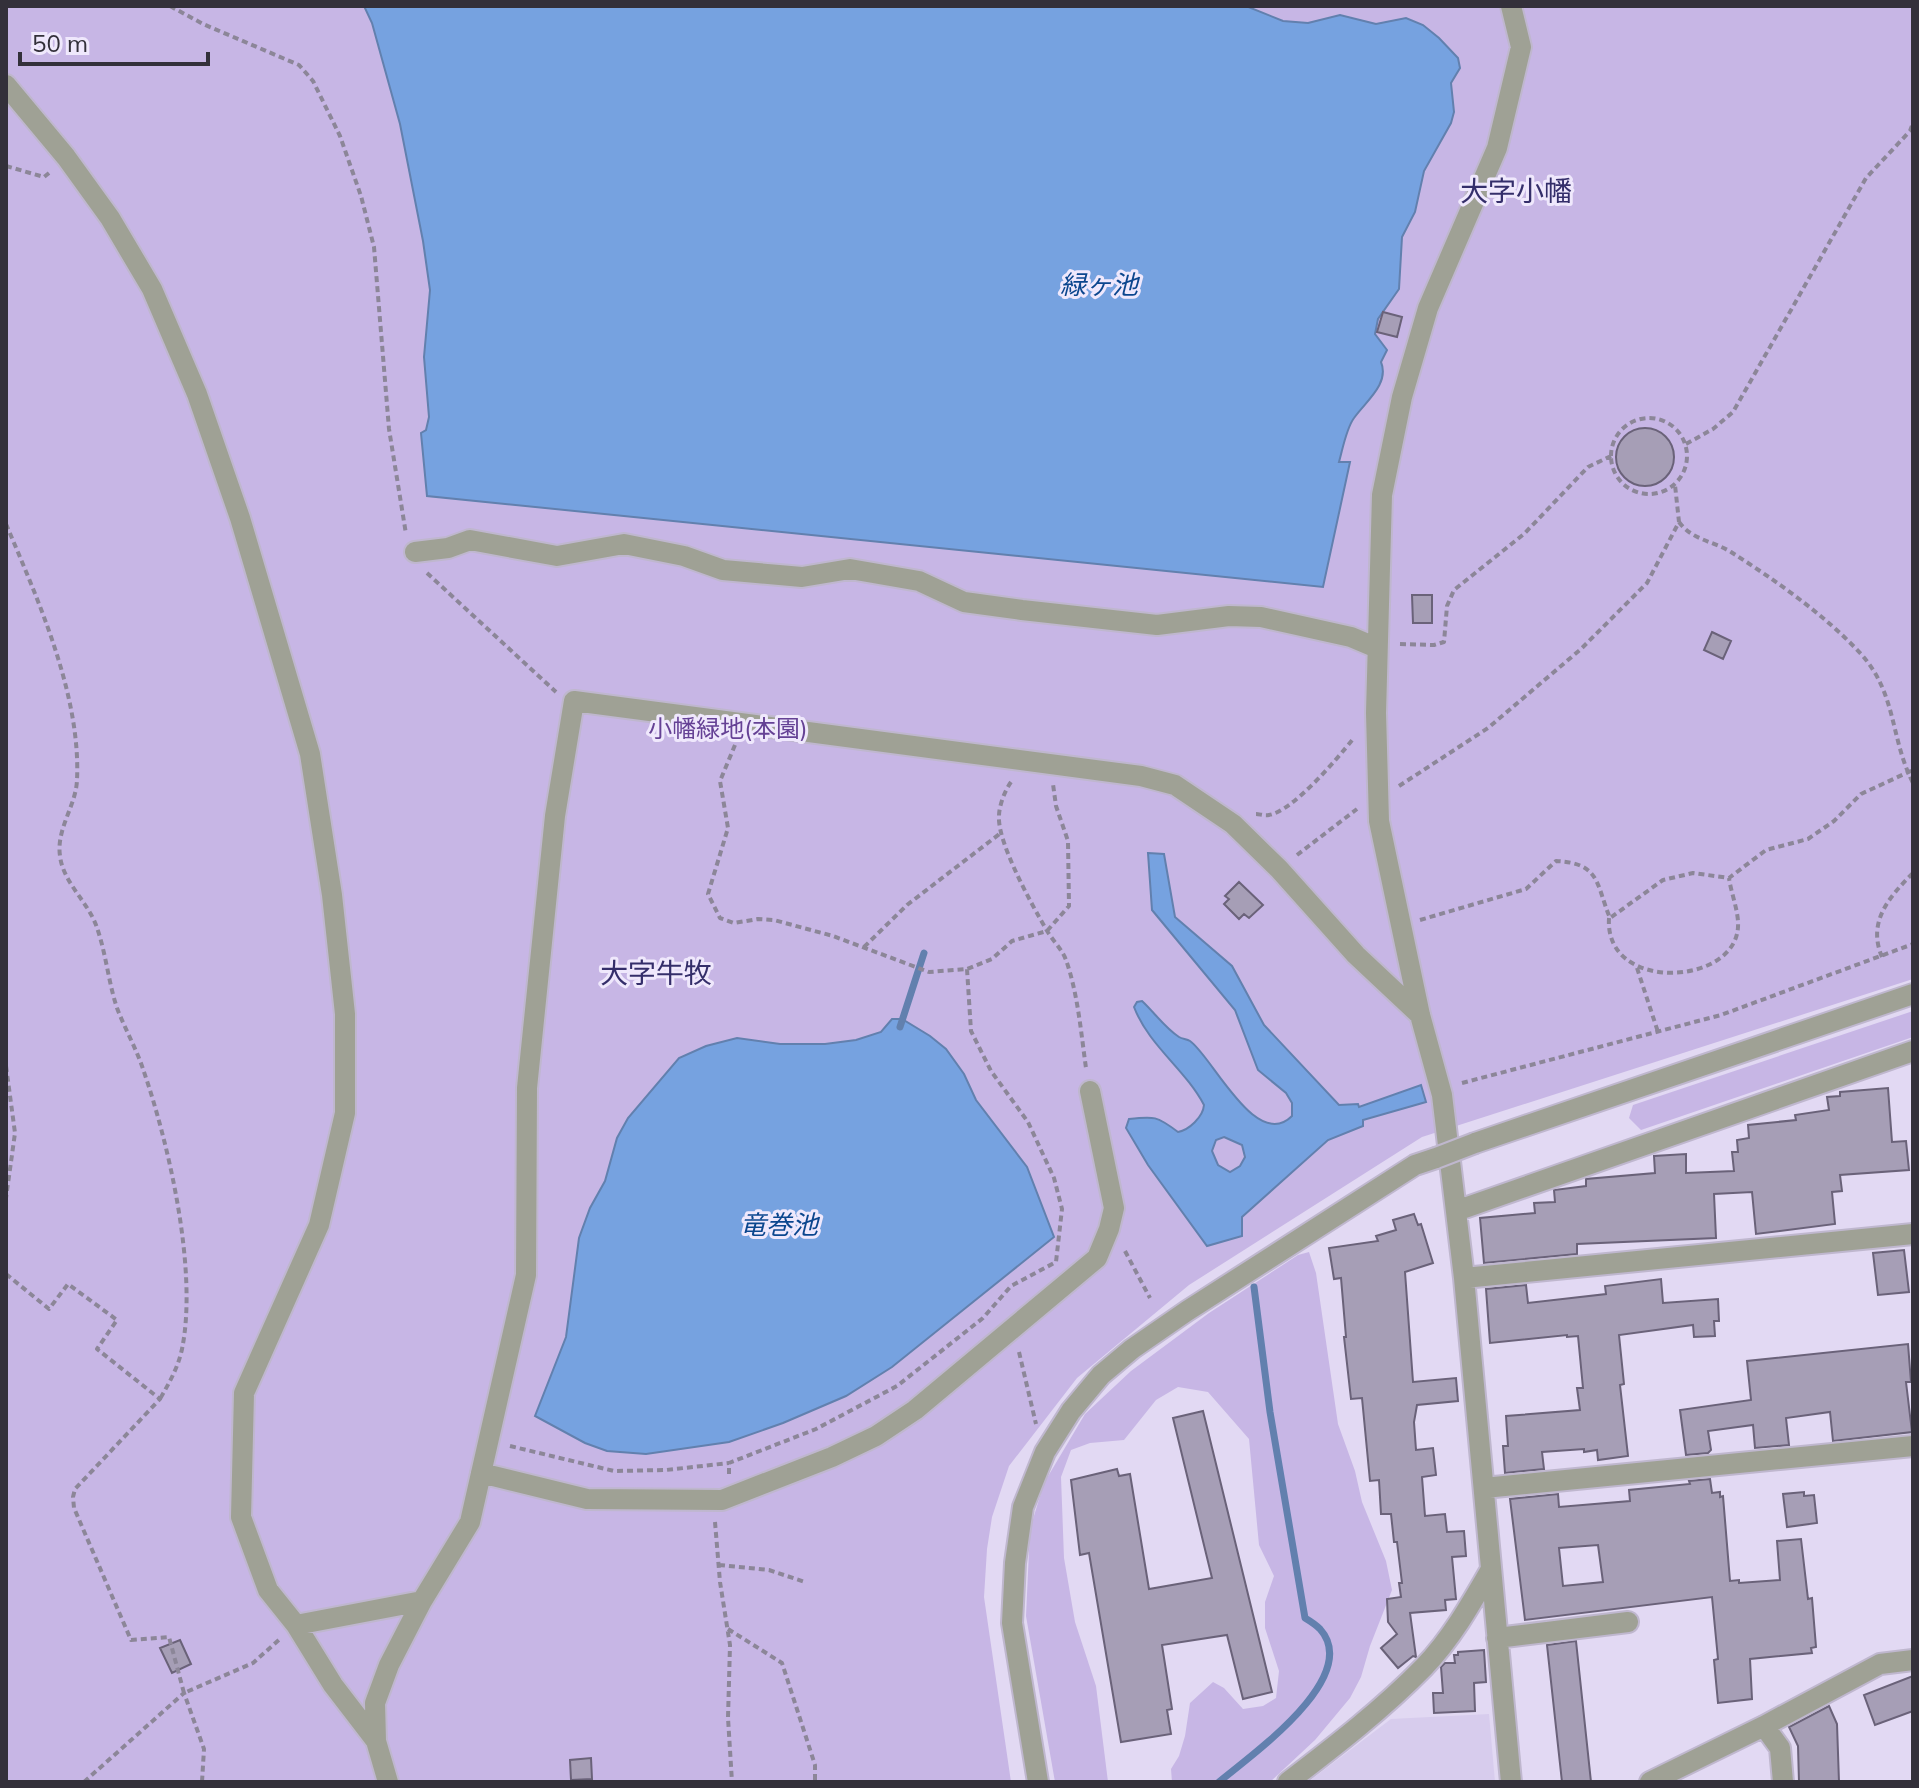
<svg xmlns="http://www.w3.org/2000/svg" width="1919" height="1788" font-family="Mulish,'Noto Sans JP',sans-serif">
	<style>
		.built { fill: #d7cced }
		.green { fill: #c7b6e5 }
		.water { fill: #76a2e0; stroke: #6280ae; stroke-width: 2; fill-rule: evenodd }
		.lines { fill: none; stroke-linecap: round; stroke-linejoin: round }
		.stream { stroke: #6280ae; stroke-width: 7 }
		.building { fill: #a69eb6; stroke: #6a6279; stroke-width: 2; fill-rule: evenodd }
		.minor-casing { stroke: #bfb7ce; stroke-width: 24 }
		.path { stroke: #8c8698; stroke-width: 4; stroke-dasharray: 6 4; stroke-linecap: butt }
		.minor { stroke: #9fa195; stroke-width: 20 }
		.minor-bridge-casing { stroke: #bfb7ce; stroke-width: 24; stroke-linecap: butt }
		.minor-bridge { stroke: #9fa195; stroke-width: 20 }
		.labels { text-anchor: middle; stroke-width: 6; stroke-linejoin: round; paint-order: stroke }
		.park-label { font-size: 24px; fill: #654195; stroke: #efe8fc }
		.water-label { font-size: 26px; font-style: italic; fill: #0b468e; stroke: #efe8fc }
		.quarter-label { font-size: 28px; fill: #342e6a; stroke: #efe8fc }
	</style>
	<rect width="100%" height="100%" fill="#e2d9f3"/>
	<!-- built -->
	<path class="built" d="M 1489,1714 L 1495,1782 L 1308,1782 L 1391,1719 Z"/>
	<!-- green -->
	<path class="green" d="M 6,6 L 1913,6 L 1913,979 L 1422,1137 L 1189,1285 L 1077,1378 L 1009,1466 L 992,1517 L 987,1549 L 984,1597 L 1011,1782 L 6,1782 Z
		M 1913,1011 L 1913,1037 L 1641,1130 L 1629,1118 L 1633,1105 Z
		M 1309,1252 L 1316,1273 L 1338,1424 L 1355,1471 L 1362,1502 L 1386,1561 L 1392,1590 L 1370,1646 L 1361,1677 L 1350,1698 L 1315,1740 L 1270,1782 L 1172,1782 L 1171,1769 L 1179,1756 L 1185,1736 L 1190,1703 L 1213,1682 L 1224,1688 L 1243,1709 L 1263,1706 L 1276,1698 L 1279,1671 L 1265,1628 L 1265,1602 L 1274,1576 L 1259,1545 L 1249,1439 L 1208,1392 L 1178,1387 L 1156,1400 L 1124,1440 L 1090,1443 L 1071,1450 L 1061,1477 L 1064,1558 L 1075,1622 L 1096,1686 L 1108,1782 L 1055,1782 L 1026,1616 L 1030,1529 L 1044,1483 L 1085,1414 L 1131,1371 L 1209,1313 L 1298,1255 Z"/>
	<!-- water -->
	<path class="water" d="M 364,6 L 1246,6 L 1283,21 L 1308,23 L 1340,15 L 1376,24 L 1406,18 L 1423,25 L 1439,38 L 1458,58 L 1460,68 L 1451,83 L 1454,112 L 1451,123 L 1424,171 L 1415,212 L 1402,237 L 1399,289 L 1378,319 L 1375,334 L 1387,350 L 1381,362 C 1390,384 1365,402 1354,418 C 1346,429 1343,448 1339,462 L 1350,462 L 1323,587 L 427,496 L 421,433 L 426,430 L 429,417 L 424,357 L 430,290 L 423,241 L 400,124 L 372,23 Z
		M 1148,853 L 1164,854 L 1175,917 L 1232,966 L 1264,1025 L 1339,1105 L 1358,1104 L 1359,1107 L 1421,1085 L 1426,1102 L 1363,1120 L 1363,1126 L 1328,1140 L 1242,1217 L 1242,1236 L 1207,1246 L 1148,1165 L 1126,1128 L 1129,1119 C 1154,1116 1157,1116 1178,1132 C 1189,1130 1203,1117 1204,1105 C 1185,1069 1149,1046 1134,1007 L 1137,1002 L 1142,1001 C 1154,1012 1165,1028 1179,1037 C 1182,1039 1187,1039 1190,1041 C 1212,1056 1256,1152 1292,1116 L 1292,1103 L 1286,1093 L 1258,1070 L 1235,1010 L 1152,910 ZM 1224,1137 L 1242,1145 L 1245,1157 L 1240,1166 L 1230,1172 L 1218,1165 L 1212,1151 L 1216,1140 Z
		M 892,1019 L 902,1019 L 930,1036 L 946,1049 L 964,1074 L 976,1100 L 1027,1167 L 1054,1237 L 892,1367 L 846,1396 L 783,1423 L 729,1442 L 646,1454 L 607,1451 L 585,1443 L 535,1416 L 566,1337 L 579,1238 L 590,1208 L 605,1181 L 617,1138 L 628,1118 L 679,1058 L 706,1046 L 737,1038 L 780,1044 L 825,1044 L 856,1040 L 881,1032 Z"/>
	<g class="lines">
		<!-- stream -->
		<path class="stream" d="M 900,1027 L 924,953
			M 1219,1782 C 1250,1756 1363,1677 1320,1629 C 1316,1625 1310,1621 1305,1618 L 1270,1412 L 1254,1287"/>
	</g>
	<!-- building -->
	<path class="building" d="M 1383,312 L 1402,317 L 1397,337 L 1377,332 Z
		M1616 457a29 29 0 1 1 58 0a29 29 0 1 1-58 0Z
		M 1412,595 L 1432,595 L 1432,623 L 1413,623 Z
		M 1712,632 L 1731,641 L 1723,659 L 1704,650 Z
		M 1239,882 L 1263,905 L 1249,918 L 1244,914 L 1239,919 L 1224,904 L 1229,899 L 1225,896 Z
		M 1888,1088 L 1892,1142 L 1906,1141 L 1909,1170 L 1840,1175 L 1842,1191 L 1832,1192 L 1835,1224 L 1756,1234 L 1752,1192 L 1714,1194 L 1716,1238 L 1577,1244 L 1577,1254 L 1484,1263 L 1480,1218 L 1535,1213 L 1534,1203 L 1555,1202 L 1554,1190 L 1586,1186 L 1586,1179 L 1655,1173 L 1654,1156 L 1686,1154 L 1686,1173 L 1734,1171 L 1732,1152 L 1738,1152 L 1737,1140 L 1749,1138 L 1748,1125 L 1796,1120 L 1795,1115 L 1829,1110 L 1827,1097 L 1840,1096 L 1840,1092 Z
		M 1414,1214 L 1418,1225 L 1421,1224 L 1433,1263 L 1405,1272 L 1413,1382 L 1456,1378 L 1458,1401 L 1417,1405 L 1414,1422 L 1416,1450 L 1433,1448 L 1436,1475 L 1422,1477 L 1425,1516 L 1445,1514 L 1447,1532 L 1464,1531 L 1466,1556 L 1452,1557 L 1456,1599 L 1445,1600 L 1446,1610 L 1410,1613 L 1416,1657 L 1413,1656 L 1398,1668 L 1381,1648 L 1397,1634 L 1388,1622 L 1387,1599 L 1401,1597 L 1399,1583 L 1402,1583 L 1397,1542 L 1394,1542 L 1391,1514 L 1381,1514 L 1379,1480 L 1370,1481 L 1362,1398 L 1351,1399 L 1344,1337 L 1346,1337 L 1341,1278 L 1334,1279 L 1329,1248 L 1378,1241 L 1376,1236 L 1396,1230 L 1393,1220 Z
		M 1904,1250 L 1909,1292 L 1878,1295 L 1873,1253 Z
		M 1661,1279 L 1663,1303 L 1718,1299 L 1719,1321 L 1714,1321 L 1715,1336 L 1694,1337 L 1693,1325 L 1619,1335 L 1624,1384 L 1620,1385 L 1628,1456 L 1598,1460 L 1597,1450 L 1584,1452 L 1584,1449 L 1542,1452 L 1544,1469 L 1505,1473 L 1503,1446 L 1508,1446 L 1506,1416 L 1580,1410 L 1577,1388 L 1583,1388 L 1578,1336 L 1567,1337 L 1567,1335 L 1490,1343 L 1486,1289 L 1526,1285 L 1528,1303 L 1606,1294 L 1605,1286 Z
		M 1908,1344 L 1911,1382 L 1906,1382 L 1912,1432 L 1833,1441 L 1830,1412 L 1786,1418 L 1789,1445 L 1755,1448 L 1753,1425 L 1708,1431 L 1711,1450 L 1708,1453 L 1686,1455 L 1680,1410 L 1751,1400 L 1747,1361 Z
		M 1203,1411 L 1272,1692 L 1243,1699 L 1227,1635 L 1162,1645 L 1172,1709 L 1167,1710 L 1171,1734 L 1121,1742 L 1089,1553 L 1080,1555 L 1071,1480 L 1117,1469 L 1119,1476 L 1130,1474 L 1149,1589 L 1212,1578 L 1173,1418 Z
		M 1710,1479 L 1712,1493 L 1720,1492 L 1720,1497 L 1723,1496 L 1730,1581 L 1739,1580 L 1739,1583 L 1780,1580 L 1777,1541 L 1801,1539 L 1808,1599 L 1812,1598 L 1816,1647 L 1811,1648 L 1812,1653 L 1750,1659 L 1752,1699 L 1718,1703 L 1714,1660 L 1718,1659 L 1712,1597 L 1525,1620 L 1510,1499 L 1558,1494 L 1559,1507 L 1630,1501 L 1629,1490 L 1690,1484 L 1689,1481 ZM 1598,1545 L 1603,1582 L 1563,1586 L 1559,1548 Z
		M 1804,1492 L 1804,1496 L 1814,1495 L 1817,1523 L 1787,1527 L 1783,1494 Z
		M 180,1640 L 191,1664 L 172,1673 L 160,1648 Z
		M 1576,1641 L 1591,1782 L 1562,1782 L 1547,1645 Z
		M 1484,1650 L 1486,1682 L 1474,1683 L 1475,1711 L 1434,1713 L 1433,1693 L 1443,1693 L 1441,1667 L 1445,1663 L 1455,1663 L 1454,1655 L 1458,1655 L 1458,1652 Z
		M 1913,1676 L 1913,1711 L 1875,1725 L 1864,1695 Z
		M 1829,1706 L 1837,1724 L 1839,1782 L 1799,1782 L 1798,1746 L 1789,1727 Z
		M 591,1758 L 592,1779 L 571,1780 L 570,1760 Z"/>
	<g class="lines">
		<defs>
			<path id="minor" d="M 6,85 L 66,157 L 110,218 L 152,289 L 197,394 L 240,518 L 310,754 L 332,895 L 345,1014 L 345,1113 L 319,1225 L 244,1393 L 241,1517 L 268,1590 L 296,1625 L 333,1685 L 376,1741
				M 415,552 L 448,548 L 470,540 L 557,556 L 624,544 L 684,556 L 723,570 L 802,577 L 850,569 L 919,581 L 964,602 L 1022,610 L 1157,625 L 1229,616 L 1261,617 L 1351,637 L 1377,648
				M 1475,1143 L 1913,994
				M 1456,1211 L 1913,1051
				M 1464,1278 L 1913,1234
				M 481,1473 L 587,1499 L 722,1500 L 832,1457 L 876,1436 L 915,1410 L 1097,1258 L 1109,1229 L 1114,1208 L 1090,1091
				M 1484,1488 L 1913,1446
				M 296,1625 L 422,1601
				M 1497,1638 L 1628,1622
				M 1764,1726 L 1780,1748 L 1783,1782
				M 388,1782 L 376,1741 L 375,1703 L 389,1665 L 422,1601 L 470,1522 L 526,1275 L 527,1088 L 555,816 L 574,701 L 1141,776 L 1175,785 L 1233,824 L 1279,869 L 1356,955 L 1420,1015
				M 1038,1782 L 1012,1623 L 1015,1563 L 1023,1507 L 1045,1452 L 1071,1411 L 1101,1375 L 1132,1349 L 1187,1311 L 1415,1165 L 1436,1158
				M 1288,1782 C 1335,1746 1383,1709 1424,1667 C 1451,1639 1471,1604 1490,1571
				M 1511,1782 L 1464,1278 L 1442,1095 L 1420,1015 L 1379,821 L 1376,713 L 1382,495 L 1402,397 L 1428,308 L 1497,148 L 1521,47 L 1511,6
				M 1650,1782 L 1764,1726 L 1880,1664 L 1913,1660"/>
		</defs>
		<!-- minor casing -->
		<use href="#minor" class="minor-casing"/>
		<!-- path -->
		<path class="path" d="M 170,6 L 203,24 L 299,65 L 313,81 L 340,136 L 361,196 L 374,247 L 389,429 L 406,534
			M 6,166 L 44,177 L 49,173
			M1611 456a38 38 0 1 1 76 0a38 38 0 1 1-76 0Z
			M 1686,444 L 1713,429 L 1733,412 L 1866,178 L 1910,131 L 1913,123
			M 1679,522 C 1692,540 1713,541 1731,552 C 1775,580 1825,615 1861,654 C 1897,694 1890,738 1913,783
			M 6,524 C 38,600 81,695 77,780 C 76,806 56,829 60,856 C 63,882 87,901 96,925 C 106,952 108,981 117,1008 C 125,1029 136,1048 143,1069 C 169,1144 198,1271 182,1349 C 178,1368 169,1383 160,1399
			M 427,573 L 556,692
			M 1400,644 L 1434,645 L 1444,642 L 1447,606 L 1454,590 L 1524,534 L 1588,467 L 1611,456
			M 735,745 L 720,781 L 728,828 L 708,894 L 720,918 L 734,923 L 758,919 L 774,920 L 833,936 L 929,972 L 967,969 L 992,959 L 1012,941 L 1047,931 L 1069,906 L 1068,841 L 1056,806 L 1053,784
			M 1011,782 C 1005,790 999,806 999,816 C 997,842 1032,905 1046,929 C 1052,940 1062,949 1066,960 C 1078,994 1081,1033 1086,1068
			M 1399,786 L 1488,728 L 1581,649 L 1647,583 L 1679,522 L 1675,485
			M 1256,814 C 1260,814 1264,816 1269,815 C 1293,811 1337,759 1353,739
			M 1297,855 L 1357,809
			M 1609,918 C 1604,993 1735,986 1738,927 C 1739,912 1731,893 1729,878
			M 1420,920 L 1526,889 L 1556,861 C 1601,863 1596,885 1610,918 L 1663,880 L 1693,873 L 1729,878 L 1766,850 L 1808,839 L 1834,821 L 1861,794 L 1913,770
			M 864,947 L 907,905 L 1002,832
			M 1882,957 C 1867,922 1889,897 1913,873
			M 1637,968 L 1658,1032
			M 6,1066 L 15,1133 L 6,1198
			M 1462,1083 L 1721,1015 L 1913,944
			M 1125,1251 L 1150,1298
			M 6,1274 L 49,1309 L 68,1284 L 117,1320 L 97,1349 L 160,1399 L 75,1489 L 73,1497 L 74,1508 L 131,1640 L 169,1637 L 184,1693 L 253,1663 L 280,1639
			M 1019,1352 L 1036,1424
			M 510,1446 L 614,1471 L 666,1470 L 729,1463
			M 729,1474 L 729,1463 L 816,1429 L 897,1386 L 983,1318 L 1011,1286 L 1056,1262 L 1062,1209 L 1054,1178 L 1028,1122 L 991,1071 L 971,1031 L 967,969
			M 715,1522 L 720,1582 L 730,1645 L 728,1718 L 732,1782
			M 719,1565 L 769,1570 L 805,1582
			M 728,1629 L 782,1663 L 815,1765 L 815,1782
			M 84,1782 L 184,1693 L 204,1749 L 202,1782"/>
		<!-- minor -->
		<use href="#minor" class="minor"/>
		<defs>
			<path id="minor-bridge" d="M 1436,1158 L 1475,1143"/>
		</defs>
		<!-- minor-bridge casing -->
		<use href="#minor-bridge" class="minor-bridge-casing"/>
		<!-- minor-bridge -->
		<use href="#minor-bridge" class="minor-bridge"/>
	</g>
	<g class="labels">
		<!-- park labels -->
		<g class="park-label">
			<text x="728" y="737">小幡緑地(本園)</text>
		</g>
		<!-- water labels -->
		<g class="water-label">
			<text x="1099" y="294">緑ヶ池</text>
			<text x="779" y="1234">竜巻池</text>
		</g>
		<!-- quarter labels -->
		<g class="quarter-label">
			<text x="1516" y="201">大字小幡</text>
			<text x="656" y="983">大字牛牧</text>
		</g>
	</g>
	<!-- border -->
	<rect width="1919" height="1788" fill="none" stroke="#33303a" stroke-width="16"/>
	<!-- scale -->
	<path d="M20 52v12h188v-12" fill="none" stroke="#33303a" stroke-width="4"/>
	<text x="32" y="52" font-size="24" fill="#33303a" stroke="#efe8fc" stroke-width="6" paint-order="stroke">50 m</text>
</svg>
